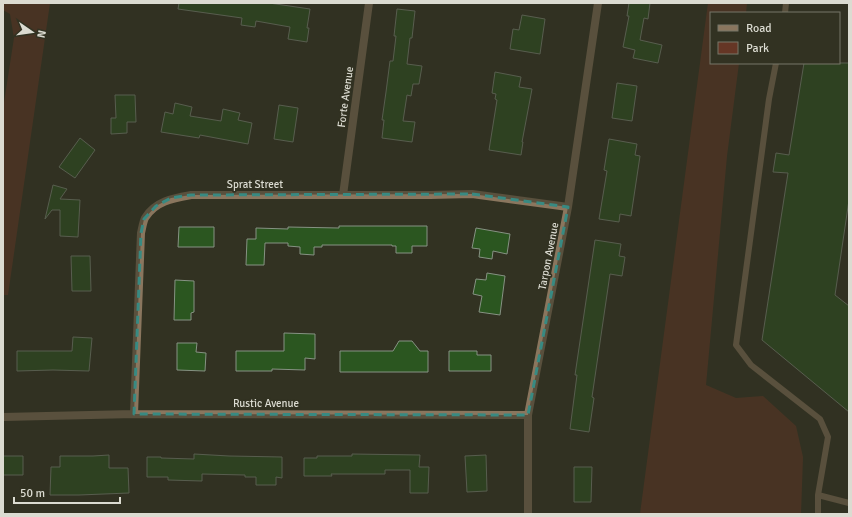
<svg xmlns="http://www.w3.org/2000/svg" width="852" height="517" font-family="Signika,sans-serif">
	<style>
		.green { fill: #653625 }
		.building { fill: #2b5620; stroke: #869283 }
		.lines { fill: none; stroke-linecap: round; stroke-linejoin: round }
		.service { stroke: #8a765e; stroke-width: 6 }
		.minor { stroke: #8a765e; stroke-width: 8 }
		.marked { fill: none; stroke: #388a82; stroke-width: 3; stroke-dasharray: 8 5; stroke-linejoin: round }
		.labels { text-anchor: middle; stroke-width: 3.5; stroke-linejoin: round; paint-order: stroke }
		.street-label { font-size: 11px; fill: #dbdbd1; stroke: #323222 }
	</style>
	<rect width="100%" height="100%" fill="#323222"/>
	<!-- green -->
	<path class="green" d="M 3,3 L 50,3 L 8,295 L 3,295 L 3,109 L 14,38 L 10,14 L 3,10 Z
		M 708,3 L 747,3 L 746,13 L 711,13 L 711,63 L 739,63 L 727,156 L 706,385 L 736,398 L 763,396 L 796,426 L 803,457 L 801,514 L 640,514 Z"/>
	<!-- building -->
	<path class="building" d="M 179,3 L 269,3 L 310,9 L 307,28 L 309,28 L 307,42 L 288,39 L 290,27 L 256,21 L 255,27 L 241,25 L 242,18 L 178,9 Z
		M 629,3 L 650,3 L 648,19 L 644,18 L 640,40 L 662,45 L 658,63 L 633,58 L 635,50 L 623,47 L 629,16 L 627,16 Z
		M 397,9 L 415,11 L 412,38 L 410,38 L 407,64 L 422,66 L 419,84 L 413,84 L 411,96 L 407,95 L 403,121 L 415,122 L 412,142 L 382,138 L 384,120 L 382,120 L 386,92 L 390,61 L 393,61 L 396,36 L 394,36 Z
		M 522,15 L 545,19 L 540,54 L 510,49 L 513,29 L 519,30 Z
		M 804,63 L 849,63 L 849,200 L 835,295 L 849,306 L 849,412 L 762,340 L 788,173 L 773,172 L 776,153 L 789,155 Z
		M 495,72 L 521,77 L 519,87 L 532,89 L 522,142 L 523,142 L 521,155 L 489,150 L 497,100 L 495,99 L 496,94 L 492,93 Z
		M 617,83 L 637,86 L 632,121 L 612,118 Z
		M 115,95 L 135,95 L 136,122 L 127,122 L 127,133 L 111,134 L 111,118 L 116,118 Z
		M 175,103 L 192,107 L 190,116 L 221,121 L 223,109 L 240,113 L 238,120 L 252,123 L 248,144 L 200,135 L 199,138 L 161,132 L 165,112 L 173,114 Z
		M 279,105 L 298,108 L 293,142 L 274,139 Z
		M 80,138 L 95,150 L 75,178 L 59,167 Z
		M 609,139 L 637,144 L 635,155 L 640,156 L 631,216 L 620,214 L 619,222 L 599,219 L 607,171 L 604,170 Z
		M 53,185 L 67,189 L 60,199 L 80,200 L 78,237 L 60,236 L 60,210 L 52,210 L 45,219 Z
		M 339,226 L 427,226 L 427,246 L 412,246 L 412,253 L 396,253 L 396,246 L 392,246 L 392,245 L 322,245 L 322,247 L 314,247 L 314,255 L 300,254 L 300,247 L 288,246 L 288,243 L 265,243 L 264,265 L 246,265 L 247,239 L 256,239 L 256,228 L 288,229 L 288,227 L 339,228 Z
		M 179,227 L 214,227 L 214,247 L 178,247 Z
		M 476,228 L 510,234 L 507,254 L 493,251 L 492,259 L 479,257 L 480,249 L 472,248 Z
		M 595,240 L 621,244 L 619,256 L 625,257 L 622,276 L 610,274 L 592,397 L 594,398 L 589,432 L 570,429 L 577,375 L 575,375 Z
		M 71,256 L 90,256 L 91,291 L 72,291 Z
		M 487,273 L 505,276 L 500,315 L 479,312 L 482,296 L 473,294 L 476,279 L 486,280 Z
		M 175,280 L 194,281 L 194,312 L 191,313 L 191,320 L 174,320 Z
		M 284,333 L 315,334 L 315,359 L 305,358 L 305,370 L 272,369 L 272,371 L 236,371 L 236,351 L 284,351 Z
		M 73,337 L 92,338 L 89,371 L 53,370 L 17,371 L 17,351 L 72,351 Z
		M 399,341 L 412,341 L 420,351 L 428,351 L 428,372 L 340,372 L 340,351 L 393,351 Z
		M 177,343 L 197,343 L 196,352 L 206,353 L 205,371 L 177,370 Z
		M 449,351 L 477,351 L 477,355 L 491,355 L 491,371 L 449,371 Z
		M 194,454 L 229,456 L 282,457 L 282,478 L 276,477 L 276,485 L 256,485 L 256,477 L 245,477 L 245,475 L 202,474 L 202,481 L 168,480 L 168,477 L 147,477 L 147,457 L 161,457 L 161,458 L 194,459 Z
		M 352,454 L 420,455 L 419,467 L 429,467 L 428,493 L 410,493 L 410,470 L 385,470 L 385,474 L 331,474 L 332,476 L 304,476 L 304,458 L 317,458 L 317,456 L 352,456 Z
		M 109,455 L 109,468 L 128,468 L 129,493 L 79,495 L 50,495 L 51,467 L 60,467 L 60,456 L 93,456 Z
		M 486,455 L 487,491 L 467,492 L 465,456 Z
		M 3,456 L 23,456 L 23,475 L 3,475 Z
		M 574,467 L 592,467 L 591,502 L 574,502 Z"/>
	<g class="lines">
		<!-- service -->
		<path class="service" d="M 785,13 L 786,3
			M 776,63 L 769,99 L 736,345 L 751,365 L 820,419 L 828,437 L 818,495
			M 818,514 L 818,495 L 849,503"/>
		<!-- minor -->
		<path class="minor" d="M 343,195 L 369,3
			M 134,414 L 141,233 C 142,229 143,222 145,218 C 155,201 174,198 191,195 L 430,195 L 472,194 L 568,207
			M 3,417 L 134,414 L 528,415
			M 528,514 L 528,415 L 568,207 L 598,3"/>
	</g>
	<!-- marked area -->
	<path d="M0 0H852V517H0ZM 472,194 L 568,207 L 528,415 L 134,414 L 141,233 L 144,219 L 156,206 L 171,198 L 191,195 Z" fill="#323222" fill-opacity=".55" fill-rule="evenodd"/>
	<path class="marked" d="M 472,194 L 568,207 L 528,415 L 134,414 L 141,233 L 144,219 L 156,206 L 171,198 L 191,195 Z"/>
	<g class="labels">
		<!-- street labels -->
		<g class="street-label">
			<text transform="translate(345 97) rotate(-82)" y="4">Forte Avenue</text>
			<text x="255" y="188">Sprat Street</text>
			<text transform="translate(548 256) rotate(-79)" y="4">Tarpon Avenue</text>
			<text x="266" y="407">Rustic Avenue</text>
		</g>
	</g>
	<!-- border -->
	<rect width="852" height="517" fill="none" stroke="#dbdbd1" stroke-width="8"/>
	<!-- legend -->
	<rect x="710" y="12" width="130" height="52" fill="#323222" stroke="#767668"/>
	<rect x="718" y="25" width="20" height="6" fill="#8a765e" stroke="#767668"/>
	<text x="746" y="32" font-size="12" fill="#dbdbd1">Road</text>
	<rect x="718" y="42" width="20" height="12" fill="#653625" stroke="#767668"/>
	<text x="746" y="52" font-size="12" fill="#dbdbd1">Park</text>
	<!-- north arrow -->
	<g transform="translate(32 32) rotate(103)" stroke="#323222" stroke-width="3" paint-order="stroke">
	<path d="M0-3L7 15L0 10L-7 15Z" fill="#dbdbd1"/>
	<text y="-6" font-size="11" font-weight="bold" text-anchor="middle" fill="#dbdbd1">N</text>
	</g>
	<!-- scale -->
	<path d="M14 497v6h106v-6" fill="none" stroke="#dbdbd1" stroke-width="2"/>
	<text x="20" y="497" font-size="12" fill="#dbdbd1" stroke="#323222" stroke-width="3" paint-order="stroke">50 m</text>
</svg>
